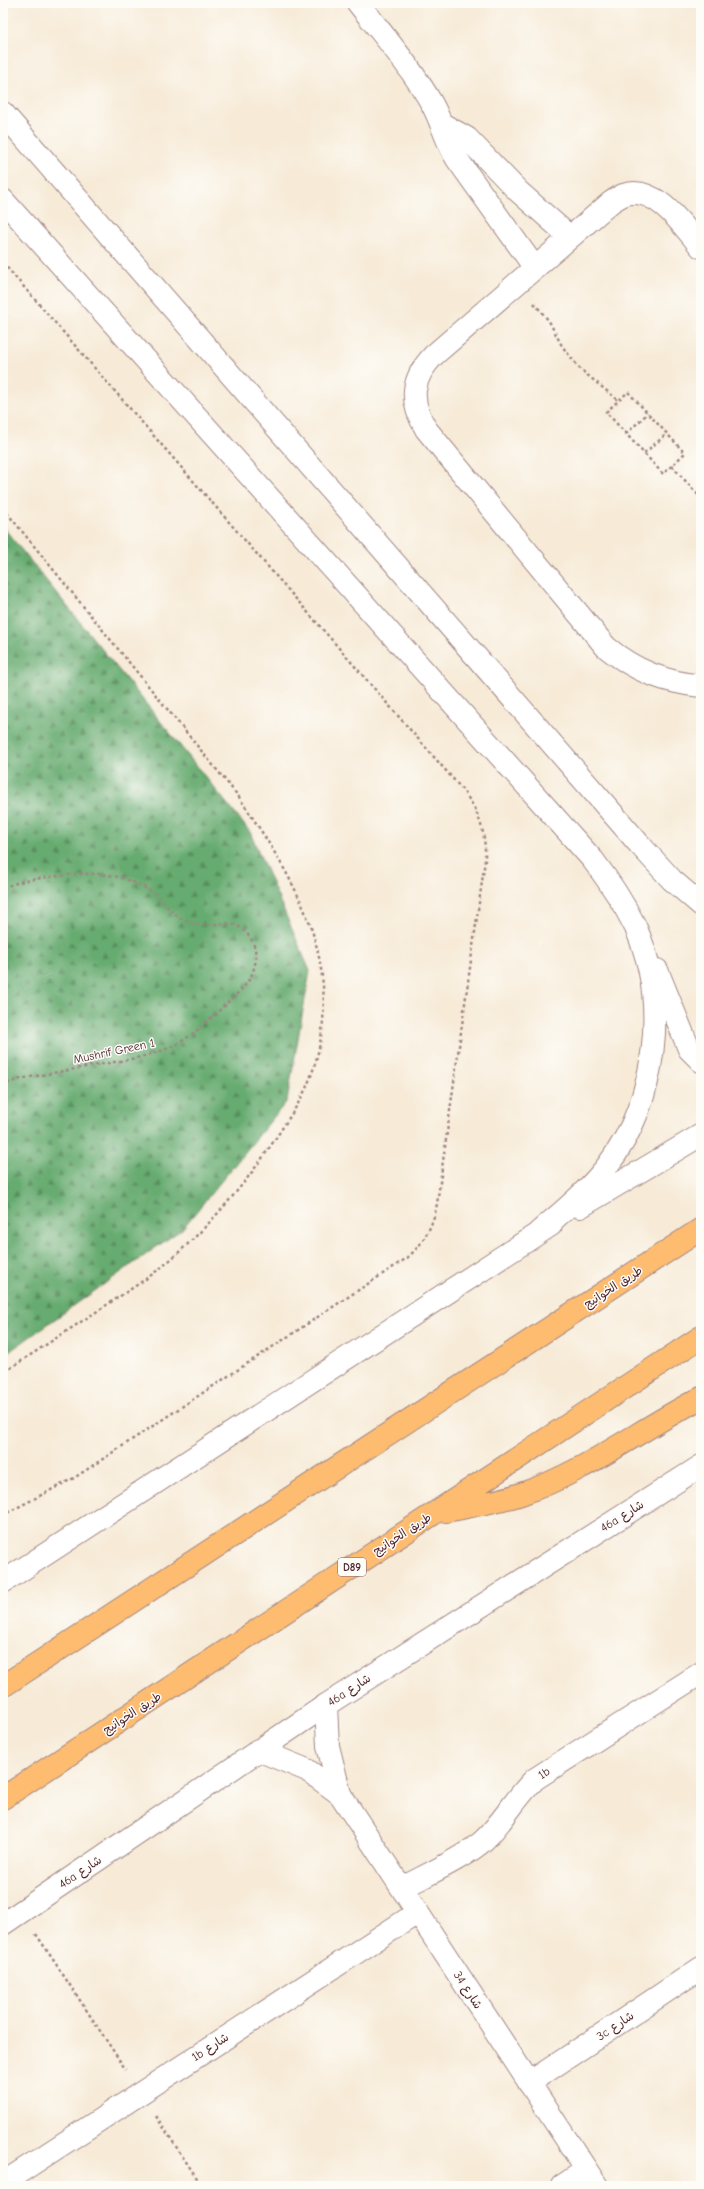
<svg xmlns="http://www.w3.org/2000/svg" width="704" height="2189" font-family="'Comic Neue','Playpen Sans Arabic',sans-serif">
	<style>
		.forest { fill: url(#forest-firs); stroke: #58654e }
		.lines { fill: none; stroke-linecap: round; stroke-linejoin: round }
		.minor-casing { stroke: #a08582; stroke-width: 24 }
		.highway-casing { stroke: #a08582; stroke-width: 24 }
		.path { stroke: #a08582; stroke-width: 2.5; stroke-dasharray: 3 3; stroke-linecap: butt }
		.minor { stroke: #fff; stroke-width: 22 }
		.highway { stroke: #fdbc70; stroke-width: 22 }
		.labels { text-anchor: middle; stroke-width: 3; stroke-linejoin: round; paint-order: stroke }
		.shield { fill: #fdfcf7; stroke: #806168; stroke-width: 1 }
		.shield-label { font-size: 11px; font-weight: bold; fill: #4a1f2b }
		.street-label { font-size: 12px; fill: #4a1f2b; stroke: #fdfcf7 }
	</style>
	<defs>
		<pattern id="forest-firs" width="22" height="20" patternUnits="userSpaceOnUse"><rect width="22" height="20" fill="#66ab70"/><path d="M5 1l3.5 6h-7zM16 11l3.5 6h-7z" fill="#568b5c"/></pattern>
	</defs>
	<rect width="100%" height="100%" fill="#fdfcf7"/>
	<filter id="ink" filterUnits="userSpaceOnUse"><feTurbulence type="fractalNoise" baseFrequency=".025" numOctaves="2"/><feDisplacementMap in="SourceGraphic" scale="8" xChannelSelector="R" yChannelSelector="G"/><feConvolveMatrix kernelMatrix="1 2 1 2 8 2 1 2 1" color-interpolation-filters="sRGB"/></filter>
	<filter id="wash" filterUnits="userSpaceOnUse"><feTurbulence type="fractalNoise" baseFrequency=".012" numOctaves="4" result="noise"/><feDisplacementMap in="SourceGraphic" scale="16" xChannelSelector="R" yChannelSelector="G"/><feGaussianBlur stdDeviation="0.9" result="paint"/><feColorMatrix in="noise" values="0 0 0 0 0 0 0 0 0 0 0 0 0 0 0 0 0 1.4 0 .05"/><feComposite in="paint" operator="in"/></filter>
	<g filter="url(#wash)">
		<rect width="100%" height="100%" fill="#f7ebd8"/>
		<!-- forest -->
		<path class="forest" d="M 3,527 L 250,832 L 310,971 L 287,1101 L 182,1229 L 3,1356 Z"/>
	</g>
	<g filter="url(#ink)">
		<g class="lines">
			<defs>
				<path id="minor" d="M 358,3 C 384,36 411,67 432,104 C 442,122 446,142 457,159 L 535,268
					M 3,113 L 640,845 L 672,880 L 701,905
					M 442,124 L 467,138 L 518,191 L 570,237
					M 3,200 L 593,860 C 609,881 623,902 635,926 C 669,1001 657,1100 608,1165 C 588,1191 563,1211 538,1233
					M 701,247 C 683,226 655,183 623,195 C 619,197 614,200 610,203 L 434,355 C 411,379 409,400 426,429 L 606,647 C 635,671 664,682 701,686
					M 657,970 L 689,1049 L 701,1061
					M 580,1207 L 701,1135
					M 3,1582 L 551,1225
					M 326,1705 L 328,1746 L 340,1794
					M 258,1750 L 307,1770 L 340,1794 L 597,2186
					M 402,1888 C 424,1876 466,1857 484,1840 C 503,1822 515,1798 535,1779 L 701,1673
					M 3,1924 L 326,1705 L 701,1466
					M 529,2083 L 701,1968
					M 3,2183 L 417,1913
					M 562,2186 L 586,2170"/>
				<path id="highway" d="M 446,1511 C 471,1506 497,1502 521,1494 C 586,1472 640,1429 701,1398
					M 3,1686 L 701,1229
					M 3,1798 L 701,1337"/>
			</defs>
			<!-- minor casing -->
			<use href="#minor" class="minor-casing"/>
			<!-- highway casing -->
			<use href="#highway" class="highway-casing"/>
			<!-- path -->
			<path class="path" d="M 3,263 L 461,788 C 479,811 486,832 485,860 L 437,1204 C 433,1226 424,1243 407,1258 L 74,1478 L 3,1515
				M 534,303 L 549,321 L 562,346 L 580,369 L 619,401
				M 628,392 L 685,453 L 663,474 L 606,412 Z
				M 626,434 L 648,413
				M 644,453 L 667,434
				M 672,466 L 701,498
				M 3,508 L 239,797 C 273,849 312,905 321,969 C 327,1007 323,1046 309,1081 C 303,1097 293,1112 283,1127 C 251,1178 210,1227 163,1266 C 143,1282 120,1296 99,1310 C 67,1331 35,1352 3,1373
				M 3,888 C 18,881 34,879 50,877 C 88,872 115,870 149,890 C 163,899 172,916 188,922 C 204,929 229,919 241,928 C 255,938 259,955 253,971 C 249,985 235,995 225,1005 C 209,1020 193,1036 173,1046 C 151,1056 127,1060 103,1064 C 75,1069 47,1074 20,1079 L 3,1085
				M 36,1934 L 126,2070
				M 156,2116 L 202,2186"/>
			<!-- minor -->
			<use href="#minor" class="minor"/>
			<!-- highway -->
			<use href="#highway" class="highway"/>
		</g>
	</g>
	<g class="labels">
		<!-- shield labels -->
		<rect class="shield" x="338" y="1558" width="28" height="18" rx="3"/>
		<g class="shield-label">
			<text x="352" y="1571">D89</text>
		</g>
		<!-- street labels -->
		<g class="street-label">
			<text transform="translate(114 1051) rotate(-12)" y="4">Mushrif Green 1</text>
			<text transform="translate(613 1287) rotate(-33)" y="4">طريق الخوانيج</text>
			<text transform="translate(622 1516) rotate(-32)" y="4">46a شارع</text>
			<text transform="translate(402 1534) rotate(-33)" y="4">طريق الخوانيج</text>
			<text transform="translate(349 1690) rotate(-33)" y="4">46a شارع</text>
			<text transform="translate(132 1713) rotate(-33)" y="4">طريق الخوانيج</text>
			<text transform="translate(544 1773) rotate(-34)" y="4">1b</text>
			<text transform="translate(80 1872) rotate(-34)" y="4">46a شارع</text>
			<text transform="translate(468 1990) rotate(57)" y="4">شارع 34</text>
			<text transform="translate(615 2026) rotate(-34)" y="4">3c شارع</text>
			<text transform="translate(210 2047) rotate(-33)" y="4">1b شارع</text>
		</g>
	</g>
	<!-- margin -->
	<rect width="704" height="2189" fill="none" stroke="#fdfcf7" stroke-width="16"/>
</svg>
